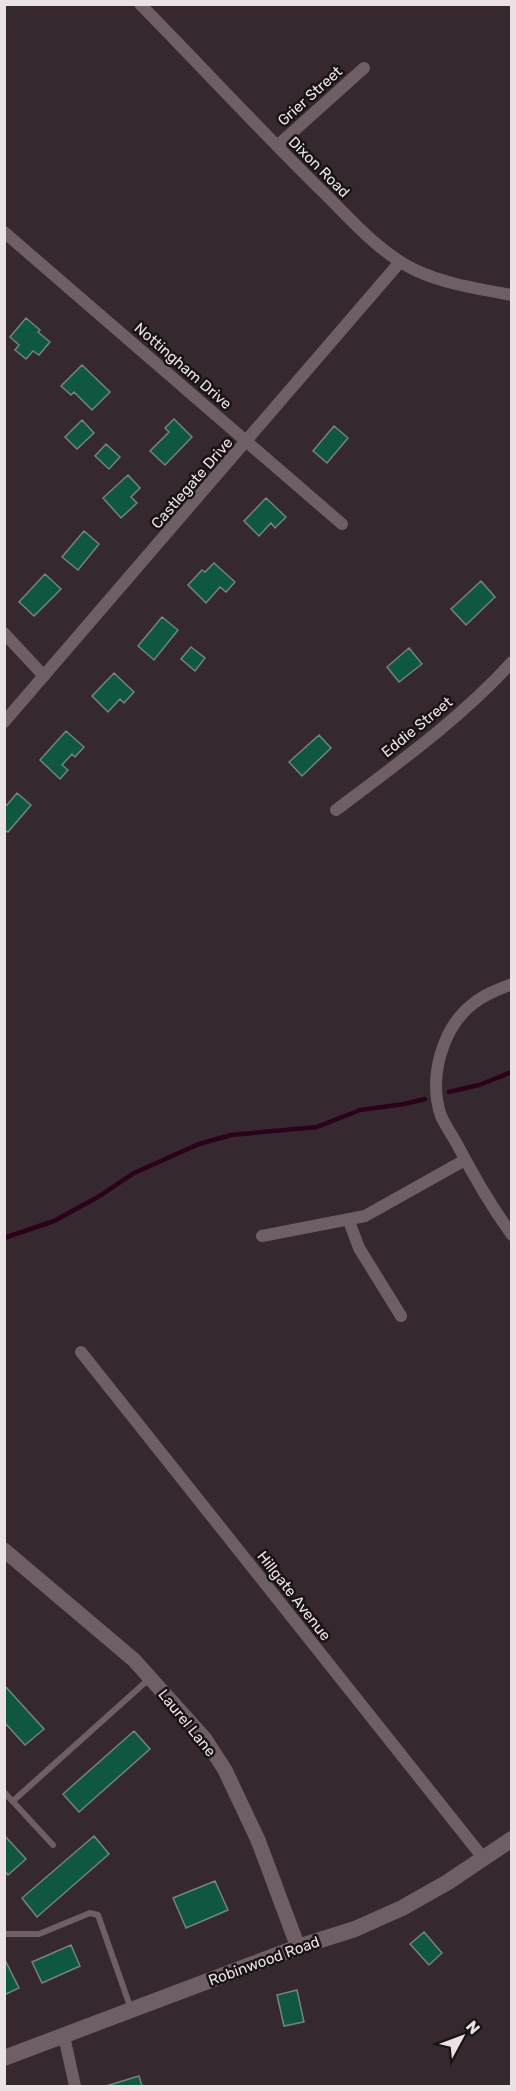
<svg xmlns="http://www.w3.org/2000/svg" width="516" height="2091" font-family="Rubik,sans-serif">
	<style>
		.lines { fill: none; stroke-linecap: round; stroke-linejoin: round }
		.stream { stroke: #2c011a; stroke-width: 4.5 }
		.building { fill: #105741; stroke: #74847d; stroke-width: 1.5 }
		.service { stroke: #6e5f66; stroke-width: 6 }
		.minor { stroke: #6e5f66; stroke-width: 12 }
		.tertiary { stroke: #6e5f66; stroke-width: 15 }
		.secondary { stroke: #6e5f66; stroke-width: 16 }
		.labels { text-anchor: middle; stroke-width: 5; stroke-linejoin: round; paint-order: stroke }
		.street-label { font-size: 15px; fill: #ebe2e5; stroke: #191315 }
	</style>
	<rect width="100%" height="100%" fill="#35282e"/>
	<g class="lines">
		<!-- stream -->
		<path class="stream" d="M 449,1092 L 479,1085 L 512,1072
			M 4,1238 L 54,1221 L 98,1197 L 134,1173 L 199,1144 L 231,1135 L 317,1127 L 360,1110 L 404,1104 L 425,1099"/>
	</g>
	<!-- building -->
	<path class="building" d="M 26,318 L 40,330 L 38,332 L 50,342 L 39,355 L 33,351 L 26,359 L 15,350 L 19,345 L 10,337 Z
		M 82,365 L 110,392 L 92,410 L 74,392 L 71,395 L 61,386 Z
		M 174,419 L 192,437 L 165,465 L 150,451 L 169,432 L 165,428 Z
		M 82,420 L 94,433 L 77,449 L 65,437 Z
		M 334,426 L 348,438 L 327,463 L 313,451 Z
		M 106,444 L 120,457 L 109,469 L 95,456 Z
		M 128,475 L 140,488 L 131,497 L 137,503 L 121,518 L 103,498 Z
		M 266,498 L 286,517 L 275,528 L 271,523 L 259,536 L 244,521 Z
		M 84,531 L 99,544 L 78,570 L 62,557 Z
		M 214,563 L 235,582 L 226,592 L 220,587 L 206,603 L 188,585 L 202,570 L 205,572 Z
		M 45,574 L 61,589 L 34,616 L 19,602 Z
		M 481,581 L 495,597 L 466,625 L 451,609 Z
		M 162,617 L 178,630 L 154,660 L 138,646 Z
		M 191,647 L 205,658 L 195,671 L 181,659 Z
		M 409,648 L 422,664 L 399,682 L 387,667 Z
		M 114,673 L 134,692 L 124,703 L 120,699 L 108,712 L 92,696 Z
		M 66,731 L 84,747 L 75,757 L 72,754 L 62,765 L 68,770 L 60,779 L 40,760 Z
		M 319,735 L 331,748 L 302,776 L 289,762 Z
		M 17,793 L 31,805 L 8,832 L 4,830 L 4,803 L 7,805 Z
		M 4,1685 L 44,1729 L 25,1745 L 4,1722 Z
		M 134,1731 L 150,1749 L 79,1812 L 63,1794 Z
		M 4,1835 L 26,1859 L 8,1875 L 4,1870 Z
		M 94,1836 L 109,1854 L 37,1917 L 22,1898 Z
		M 215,1881 L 228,1910 L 186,1928 L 173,1898 Z
		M 424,1932 L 442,1953 L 429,1965 L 410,1944 Z
		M 71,1945 L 80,1966 L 42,1983 L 32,1962 Z
		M 4,1958 L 19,1988 L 4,1995 Z
		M 297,1990 L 304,2022 L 284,2026 L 277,1995 Z
		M 139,2076 L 142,2086 L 106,2086 Z"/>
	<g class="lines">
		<!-- service -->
		<path class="service" d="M 4,1792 L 53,1845
			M 13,1801 L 149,1679
			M 4,1934 L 39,1934 L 90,1913 L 98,1915 L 131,2009"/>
		<!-- minor -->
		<path class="minor" d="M 140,4 C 201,66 260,130 321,190 C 350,218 378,252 415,270 C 445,284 479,289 512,295
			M 277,146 L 364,68
			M 4,232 L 342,524
			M 4,633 L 44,676
			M 4,722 L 400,262
			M 336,810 C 397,764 460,719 512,662
			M 512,984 C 499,989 485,994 474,1003 C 442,1027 428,1078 441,1116 C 445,1125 452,1135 457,1144 C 473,1175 491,1206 512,1235
			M 349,1221 L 359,1248 L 401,1316
			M 262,1236 L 365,1216 L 465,1160
			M 81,1352 L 484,1859
			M 64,2036 L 75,2086"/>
		<!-- tertiary -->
		<path class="tertiary" d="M 4,1550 L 134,1660 L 205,1739 L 225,1770 L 258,1840 L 298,1947"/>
		<!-- secondary -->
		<path class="secondary" d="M 4,2058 L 298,1947 L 355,1929 L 402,1908 L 448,1882 L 512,1839"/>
	</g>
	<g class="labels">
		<!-- street labels -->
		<g class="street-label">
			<text transform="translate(310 96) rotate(-42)" y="5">Grier Street</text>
			<text transform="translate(319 167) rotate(45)" y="5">Dixon Road</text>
			<text transform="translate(183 366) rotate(41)" y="5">Nottingham Drive</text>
			<text transform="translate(192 483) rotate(-49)" y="5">Castlegate Drive</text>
			<text transform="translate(417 727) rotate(-39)" y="5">Eddie Street</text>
			<text transform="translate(294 1596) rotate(52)" y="5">Hillgate Avenue</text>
			<text transform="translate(187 1723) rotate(51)" y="5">Laurel Lane</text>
			<text transform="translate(264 1961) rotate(-20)" y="5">Robinwood Road</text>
		</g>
	</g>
	<!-- border -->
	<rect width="516" height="2091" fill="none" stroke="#ebe2e5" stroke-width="12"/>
	<!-- north arrow -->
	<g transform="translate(462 2037) rotate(49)" stroke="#191315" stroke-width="4.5" paint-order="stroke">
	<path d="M0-4.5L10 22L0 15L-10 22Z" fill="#ebe2e5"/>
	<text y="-9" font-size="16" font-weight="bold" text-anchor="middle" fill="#ebe2e5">N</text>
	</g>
</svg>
